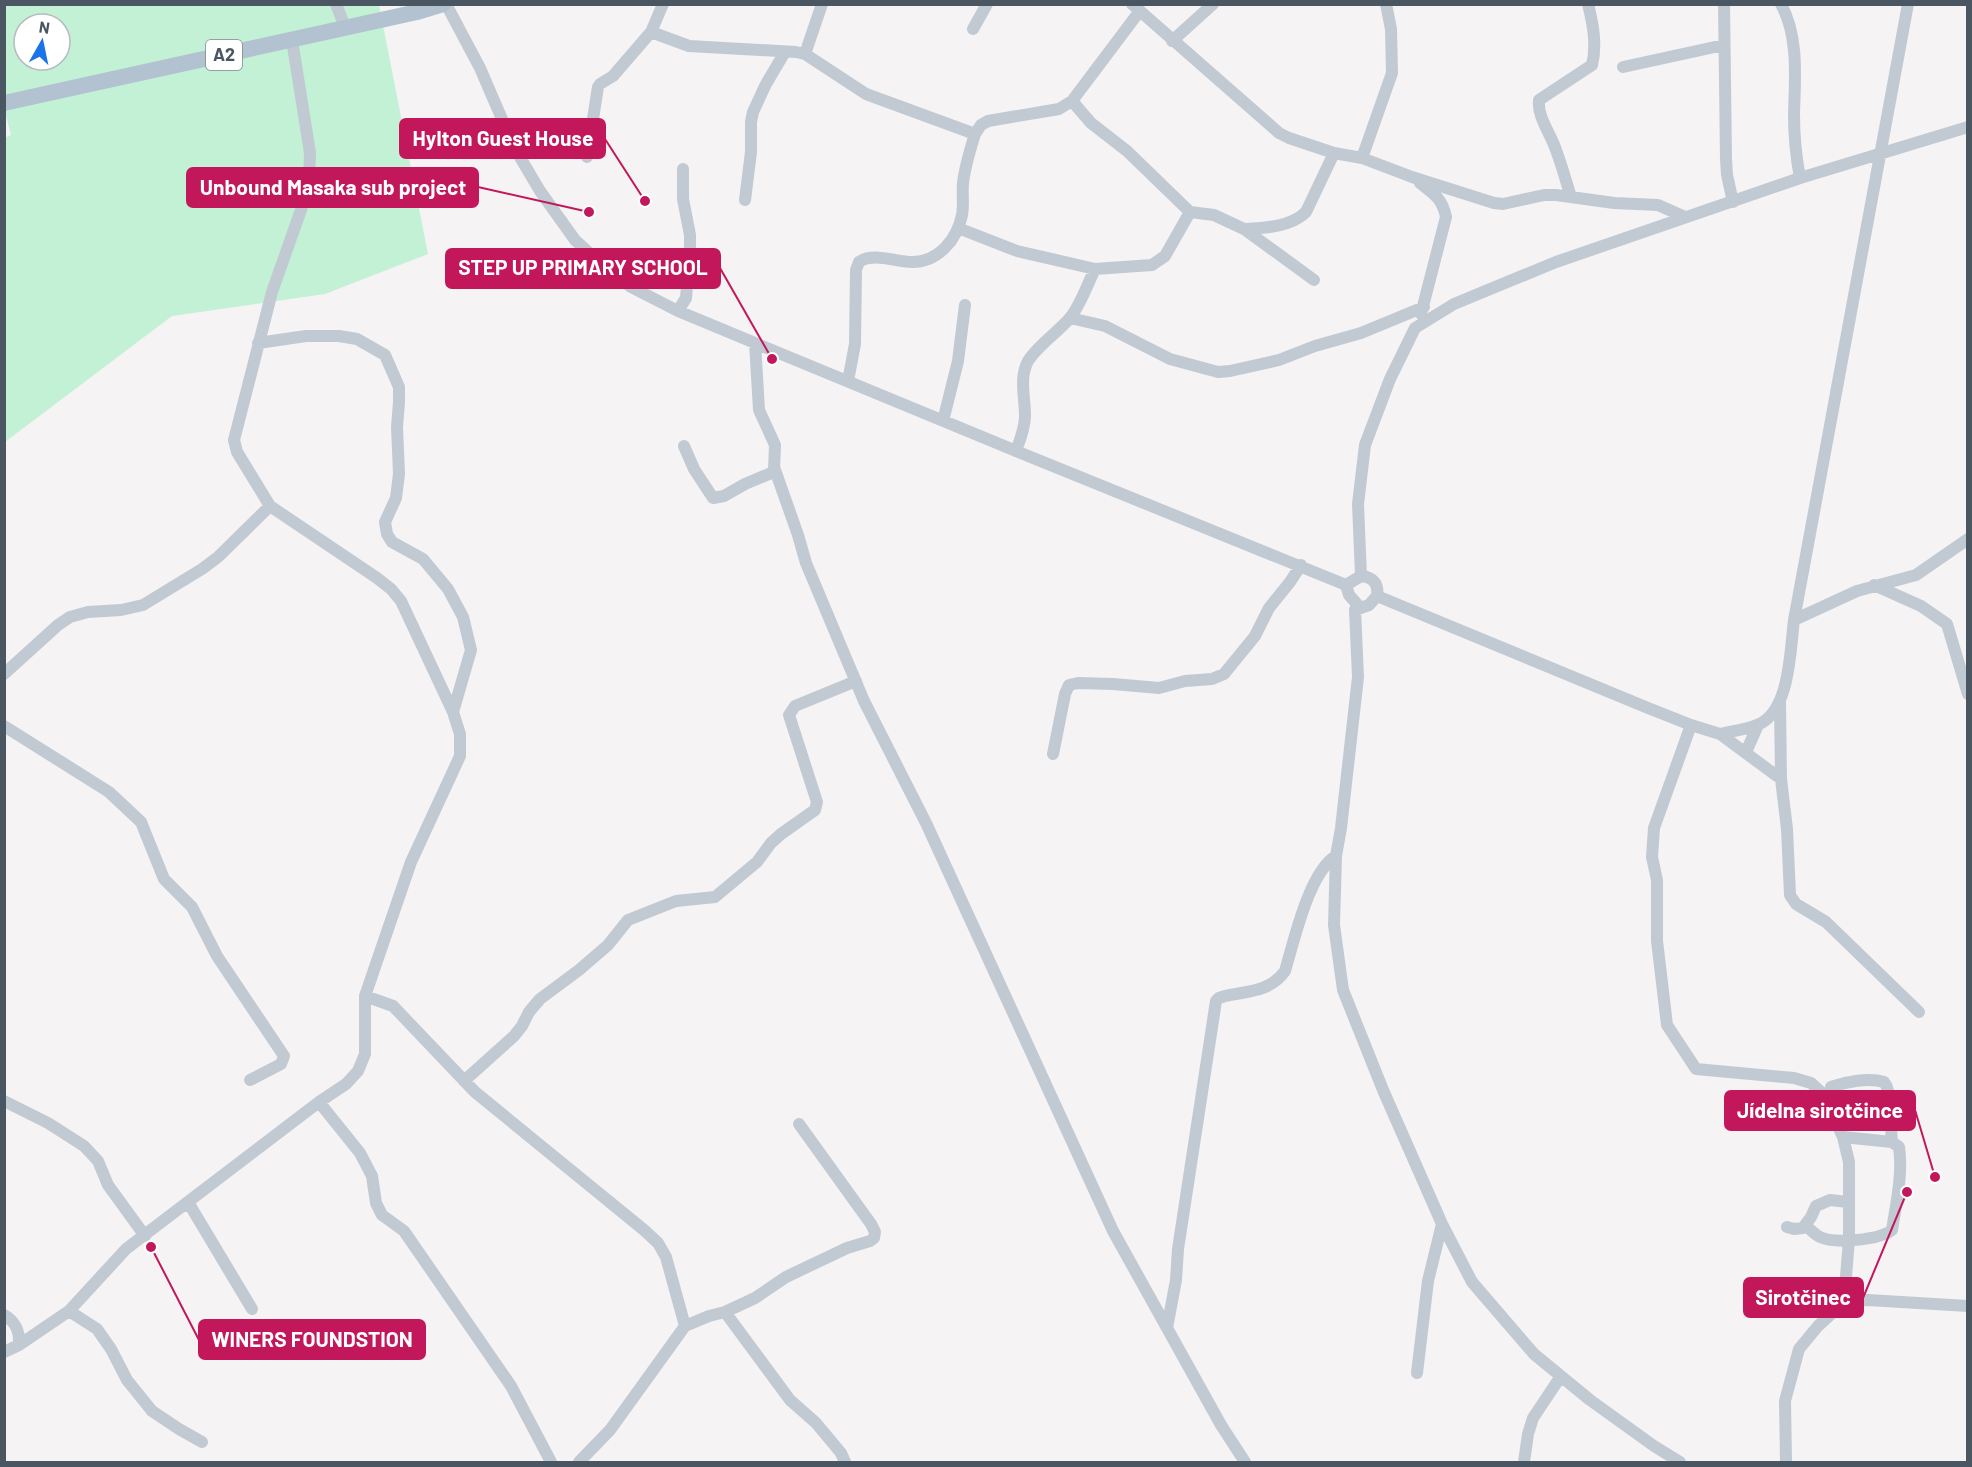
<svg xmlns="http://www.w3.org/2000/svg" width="1972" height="1467" font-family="Barlow,sans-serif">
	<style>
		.green { fill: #c3f1d5; fill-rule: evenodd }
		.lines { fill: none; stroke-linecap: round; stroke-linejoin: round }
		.minor { stroke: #c1cad2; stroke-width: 12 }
		.major { stroke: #b3c2d1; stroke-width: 16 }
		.labels { text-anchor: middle; stroke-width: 4.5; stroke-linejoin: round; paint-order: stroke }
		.shield { fill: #fff; stroke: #808990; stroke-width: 1.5 }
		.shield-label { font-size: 18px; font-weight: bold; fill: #4a5661 }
		.leader { fill: none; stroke: #c2185b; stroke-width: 2 }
		.callout-dot { fill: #c2185b; stroke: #fff; stroke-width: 2 }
		.callout { fill: #c2185b; stroke: #c2185b; stroke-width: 2 }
		.callout-label { font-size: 21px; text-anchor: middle; font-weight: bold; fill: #fff }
	</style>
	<rect width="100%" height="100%" fill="#f5f3f3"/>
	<!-- green -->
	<path class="green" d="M 5,5 L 379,5 L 428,254 L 325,294 L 172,316 L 5,442 L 4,138 L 11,135 L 4,108 ZM 24,24 L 60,24 L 60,60 L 24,60 Z"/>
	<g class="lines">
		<!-- minor -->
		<path class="minor" d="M 336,4 L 345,27
			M 446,4 L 480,68 L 514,147 L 540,191 L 575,240 L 599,262 L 631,287 L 678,311 L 755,343 L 1016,451 L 1346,585
			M 1132,4 L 1279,133 L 1289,138 L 1334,153 L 1362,158 L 1412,177 L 1494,203 L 1503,204 L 1544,195 L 1556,195 L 1614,203 L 1658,205 L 1685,217
			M 1724,4 L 1726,159 L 1727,175 L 1733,202
			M 1781,4 C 1799,37 1795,78 1794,114 C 1794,135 1796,157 1800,178
			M 973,29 L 987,4
			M 651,32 L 689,46 L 796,52 L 805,54 L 866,94 L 975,134 L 981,125 L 988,121 L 1059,109 L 1072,101 L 1139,12
			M 1172,41 L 1213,4
			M 805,54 L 822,4
			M 1623,67 L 1724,45
			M 1072,101 L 1091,123 L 1127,151 L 1190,212 L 1214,215 L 1244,229 L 1314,280
			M 587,157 L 598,87 L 600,84 L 613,76 L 651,32 L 663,4
			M 1362,158 L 1392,73 L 1391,29 L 1386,4
			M 1420,183 C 1434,194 1442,198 1446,217 L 1421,314
			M 1571,197 C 1566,181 1562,166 1556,150 C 1551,134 1537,117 1539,100 L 1592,65 C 1597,45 1593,24 1588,4
			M 745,200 L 751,152 L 751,122 L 753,112 L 766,84 L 785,52
			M 958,228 L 1017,251 L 1095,269 L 1152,265 L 1165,256 L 1190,212
			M 1244,229 C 1264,228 1291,227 1306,212 L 1334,153
			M 678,311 L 686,298 L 690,247 L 690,235 L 683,199 L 683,169
			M 1070,318 L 1105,326 L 1170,359 L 1218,372 L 1230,371 L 1279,360 L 1315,346 L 1361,333 L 1424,307
			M 258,343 L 306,336 L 339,336 L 357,339 L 385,355 L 399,387 L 399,402 L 397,427 L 399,474 L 396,498 L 385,522 L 387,534 L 392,542 L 423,559 L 448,589 L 463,617 L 471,650 L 453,712
			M 848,381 L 855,344 L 856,270 L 859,262 C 873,252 896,262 912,262 C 938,262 957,240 962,215 C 964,205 962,194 963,183 C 965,166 970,150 975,134
			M 943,421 L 958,361 L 965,305
			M 684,446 L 694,469 L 713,498 L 724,496 L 745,484 L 769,474 L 774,471 L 775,445 L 759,410 L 755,343
			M 1016,451 C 1020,440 1025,428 1025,416 C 1025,397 1019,378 1028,361 C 1037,346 1058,332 1070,318 C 1081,304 1087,285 1095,269
			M 774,467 L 798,535 L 806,563 L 864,701 L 926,823 L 1113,1231 L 1221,1425 L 1245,1462
			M 1361,576 L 1358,504 L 1365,445 L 1390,379 L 1415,328 L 1454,304 L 1556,262 L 1800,178 L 1968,127
			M 1361,576 C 1373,577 1379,584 1377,596 L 1369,605 L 1355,610 L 1357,604 L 1349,595 L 1346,585 Z
			M 1874,585 L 1921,606 L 1947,624 L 1968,694
			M 1377,596 L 1648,708 L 1691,725 L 1720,734 L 1781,779
			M 1355,610 L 1358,677 L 1341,828 L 1336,856 L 1334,925 L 1343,990 L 1383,1090 L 1442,1224 L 1472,1282 L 1534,1354 L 1590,1400 L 1654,1446 L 1680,1462
			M 1794,620 L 1857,591 L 1916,575 L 1968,539
			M 4,674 L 58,625 L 70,617 L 88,612 L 121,610 L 143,605 L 202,569 L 218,557 L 270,506
			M 1780,703 L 1781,779 L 1787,829 L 1790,895 L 1796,904 L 1826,922 L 1919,1012
			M 1691,725 L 1654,828 L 1652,857 L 1657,880 L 1657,941 L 1667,1025 L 1696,1069 L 1794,1078 L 1811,1083 L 1823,1094 L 1843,1137 L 1849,1162 L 1849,1239 L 1844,1302
			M 4,726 L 109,792 L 141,822 L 164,879 L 192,907 L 217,956 L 284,1056 L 281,1064 L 250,1080
			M 1720,734 C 1732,731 1745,730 1757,725 C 1790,713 1790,651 1794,620 L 1908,4
			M 1746,752 L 1758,725
			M 1053,754 L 1065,694 L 1069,685 L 1078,683 L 1113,684 L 1159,688 L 1185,681 L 1212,679 L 1224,674 L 1255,636 L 1269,608 L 1290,582 L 1301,565
			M 365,996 L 393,1006 L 475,1092 L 644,1230 L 658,1243 L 666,1257 L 685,1326 L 610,1430 L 579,1462
			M 464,1081 L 514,1036 L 522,1026 L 529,1012 L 540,999 L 579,970 L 608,945 L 628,920 L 676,901 L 715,897 L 757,862 L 771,843 L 781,834 L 815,810 L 817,802 L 789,715 L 795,706 L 856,681
			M 1831,1087 C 1845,1082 1869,1077 1884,1082 C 1893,1092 1890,1126 1892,1142
			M 4,1101 L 48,1123 L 84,1146 L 98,1161 L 108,1185 L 145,1236
			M 319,1102 L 360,1153 L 372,1176 L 376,1203 L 382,1215 L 404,1231 L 511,1386 L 551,1462
			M 184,1205 L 191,1207 L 252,1309
			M 1805,1225 C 1810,1229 1815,1235 1820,1237 C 1834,1244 1880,1240 1892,1230 C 1896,1204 1903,1174 1899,1147 L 1892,1142 L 1843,1137
			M 1787,1227 L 1794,1229 L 1803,1228 L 1811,1217 L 1816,1206 L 1830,1200 L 1848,1202
			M 69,1311 L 97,1329 L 111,1349 L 127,1380 L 152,1411 L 179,1429 L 202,1442
			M 725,1312 L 790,1400 L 816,1423 L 841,1453 L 845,1462
			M 4,1315 C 16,1322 20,1331 19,1345
			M 685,1326 L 709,1316 L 725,1312 L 755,1298 L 786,1277 L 847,1248 L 870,1241 L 874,1238 L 875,1232 L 871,1224 L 799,1124
			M 1167,1328 L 1176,1280 L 1178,1249 L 1216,1001 L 1219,998 L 1225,996 C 1248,991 1270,992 1285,971 C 1294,941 1309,872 1336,856
			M 4,1352 L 19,1345 L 69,1311 L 126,1249 L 319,1102 L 346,1084 L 358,1071 L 365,1054 L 365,996 L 411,862 L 460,756 L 460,734 L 453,712 L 401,601 L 391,589 L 377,578 L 270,506 L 237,452 L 234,440 L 272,292 L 302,207 L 309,179 L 310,153 L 292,40
			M 1417,1373 L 1428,1281 L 1442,1224
			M 1524,1462 L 1528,1434 L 1533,1418 L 1561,1376
			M 1786,1462 L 1785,1401 L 1799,1349 L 1818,1326 L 1844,1302 L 1868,1300 L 1968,1306"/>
		<!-- major -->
		<path class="major" d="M 4,103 L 417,12 L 443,4"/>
	</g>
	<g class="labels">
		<!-- shield labels -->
		<rect class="shield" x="206" y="40" width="36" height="30" rx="4.5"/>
		<g class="shield-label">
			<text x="224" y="61">A2</text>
		</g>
	</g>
	<!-- callouts -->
	<path class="leader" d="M645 201L605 139M589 212L478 187M772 359L720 268M1935 1177L1915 1110M1907 1192L1863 1298M151 1247L199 1340"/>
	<g class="callout-dot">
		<circle cx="645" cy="201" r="6"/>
		<circle cx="589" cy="212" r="6"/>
		<circle cx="772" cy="359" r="6"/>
		<circle cx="1935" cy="1177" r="6"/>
		<circle cx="1907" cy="1192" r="6"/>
		<circle cx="151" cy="1247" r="6"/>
	</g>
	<g class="callout">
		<rect x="400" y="119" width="205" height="39" rx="6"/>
		<rect x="187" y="168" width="291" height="39" rx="6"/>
		<rect x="446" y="249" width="274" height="39" rx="6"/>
		<rect x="1725" y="1091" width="190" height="39" rx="6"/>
		<rect x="1744" y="1278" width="119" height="39" rx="6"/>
		<rect x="199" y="1320" width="226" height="39" rx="6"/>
	</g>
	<g class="callout-label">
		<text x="503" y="146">Hylton Guest House</text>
		<text x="333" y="195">Unbound Masaka sub project</text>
		<text x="583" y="275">STEP UP PRIMARY SCHOOL</text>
		<text x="1820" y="1118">Jídelna sirotčince</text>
		<text x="1803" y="1305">Sirotčinec</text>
		<text x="312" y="1347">WINERS FOUNDSTION</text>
	</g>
	<!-- border -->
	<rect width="1972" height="1467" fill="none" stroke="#4a5661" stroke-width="12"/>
	<!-- north arrow -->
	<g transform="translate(42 42) rotate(9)"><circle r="28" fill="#ffffff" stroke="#b7bbc0" stroke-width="1.5"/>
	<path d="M0-4.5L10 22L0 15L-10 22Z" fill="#1a73e8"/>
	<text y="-9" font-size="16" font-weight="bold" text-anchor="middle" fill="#4a5661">N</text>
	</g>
</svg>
